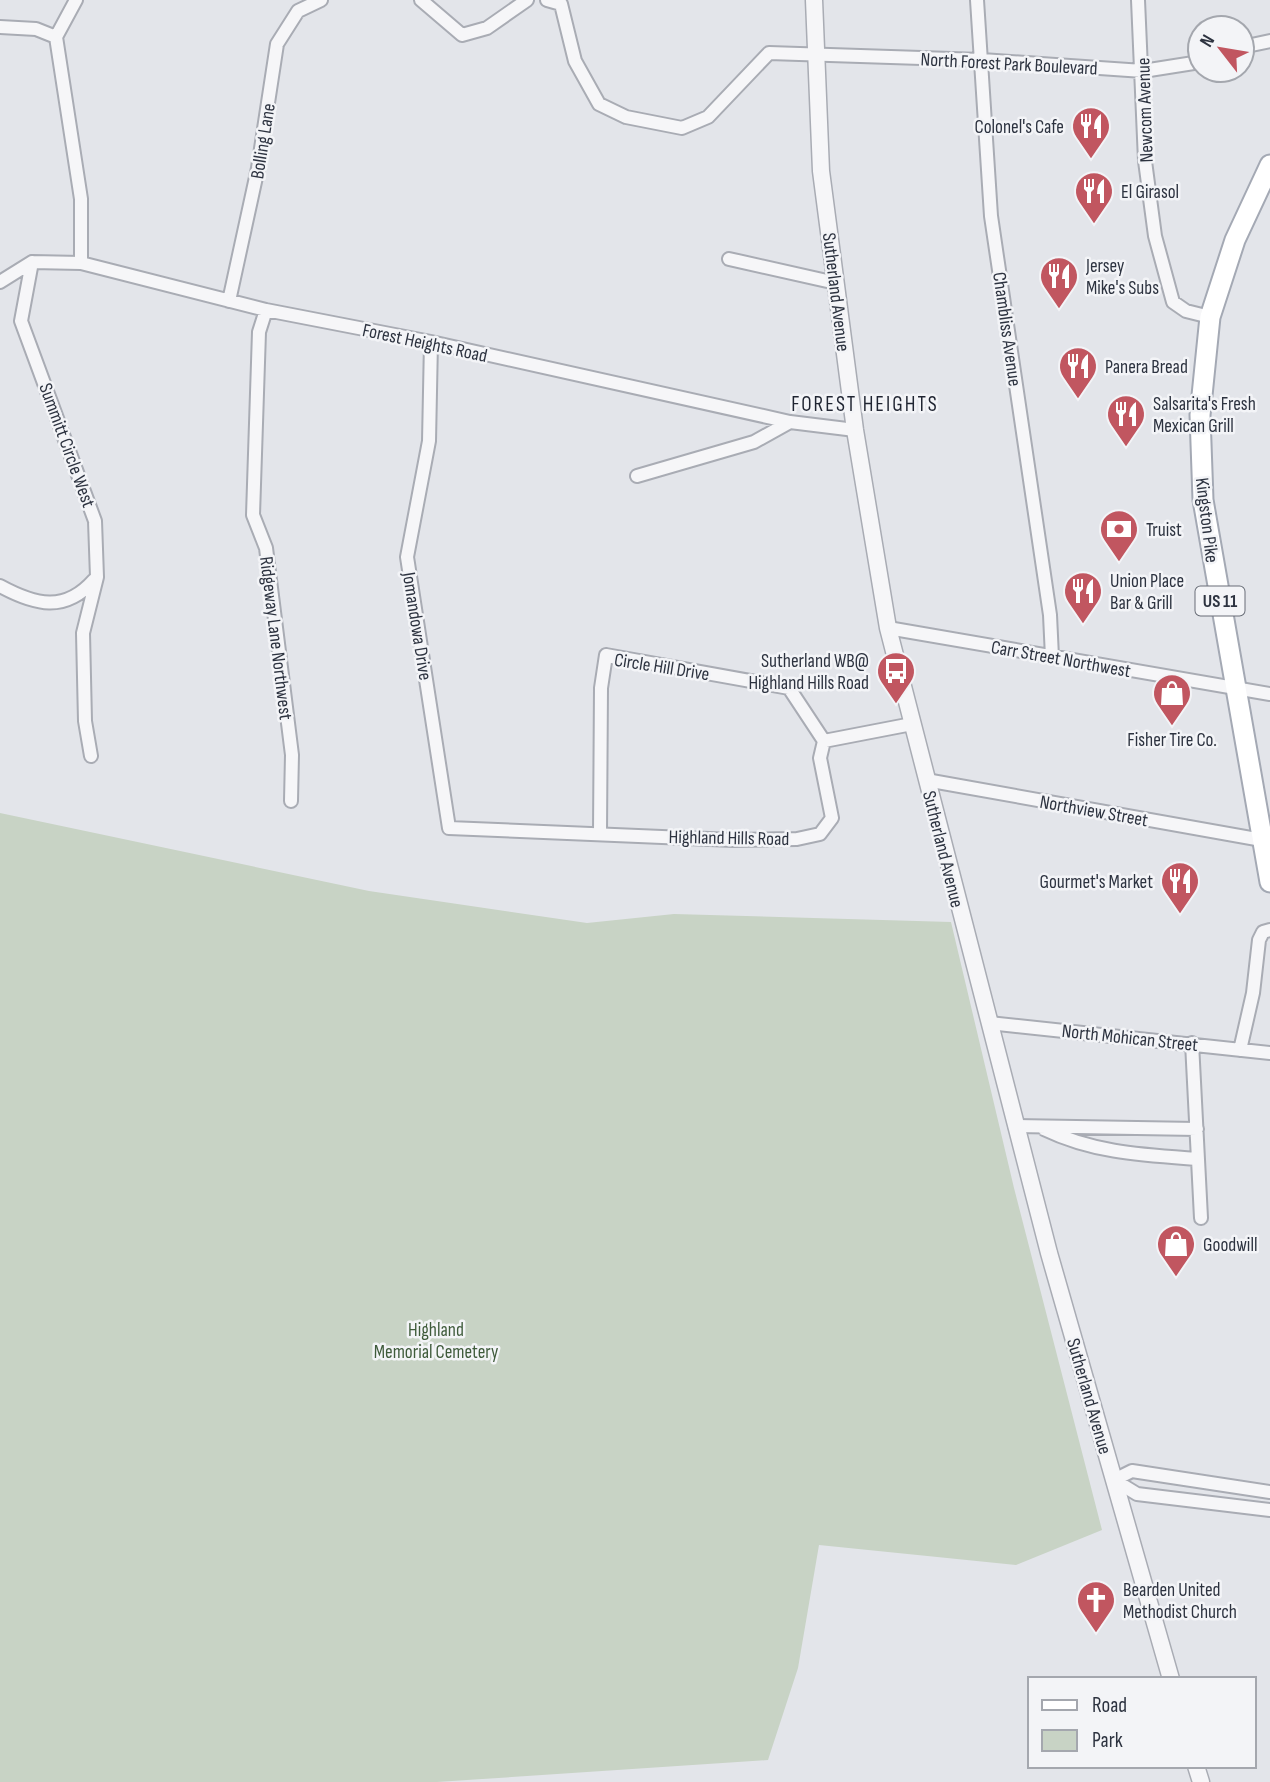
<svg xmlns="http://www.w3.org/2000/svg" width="1270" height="1782" font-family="'Sofia Sans Condensed',sans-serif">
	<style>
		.green { fill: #c8d3c5 }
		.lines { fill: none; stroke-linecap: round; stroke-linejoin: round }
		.minor-casing { stroke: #a9acb4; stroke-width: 16 }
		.tertiary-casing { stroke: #a9acb4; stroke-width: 19 }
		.primary-casing { stroke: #a4a9b4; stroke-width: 23 }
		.minor { stroke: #f6f6f8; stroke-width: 12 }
		.tertiary { stroke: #f6f6f8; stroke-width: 16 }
		.primary { stroke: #fff; stroke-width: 19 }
		.labels { text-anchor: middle; stroke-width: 5; stroke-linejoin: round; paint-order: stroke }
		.shield { fill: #f3f4f7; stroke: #686d77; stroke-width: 2 }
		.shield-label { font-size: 18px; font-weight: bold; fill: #2d3340 }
		.street-label { font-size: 19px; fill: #2d3340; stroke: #f3f4f7 }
		.poi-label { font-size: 19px; fill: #2d3340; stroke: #f3f4f7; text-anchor: start }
		.park-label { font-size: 19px; fill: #3f5b3b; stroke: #f3f4f7 }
		.neighbourhood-label { font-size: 21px; letter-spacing: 2px; fill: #1f2431; stroke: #f3f4f7 }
	</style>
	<rect width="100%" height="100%" fill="#e3e5ea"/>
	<!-- green -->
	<path class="green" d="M 0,813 L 369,891 L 587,923 L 674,914 L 951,922 L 1014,1188 L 1102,1530 L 1016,1565 L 819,1545 L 798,1668 L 768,1760 L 437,1782 L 0,1782 Z"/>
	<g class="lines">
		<defs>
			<path id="minor" d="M 421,0 L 462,35 L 487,28 L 527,0
				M 547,0 L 561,4 L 575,61 L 599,104 L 626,117 L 682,128 L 708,117 L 769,53 L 982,60 L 1143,71 L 1200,62
				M 977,0 L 991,216 L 1050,615 L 1052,657
				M 1138,0 L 1145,161 L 1155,236 L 1173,302 L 1186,311 L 1210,317
				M 0,27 L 36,29 L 56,37 L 81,199 L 81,263
				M 56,37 L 76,0
				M 1242,47 L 1270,41
				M 729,259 L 836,283
				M 32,262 L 21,321 L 95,521 L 97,577 L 83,633 L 85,721 L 91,756
				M 0,282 L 32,262 L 81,263 L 266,310 L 431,342 L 790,422 L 855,430
				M 229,301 L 258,168 L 277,44 L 298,11 L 321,0
				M 266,310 L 259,332 L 253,515 L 266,548 L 292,755 L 291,801
				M 431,342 L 429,441 L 407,557 L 449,828 L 733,840 L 797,839 L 820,834 L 832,818 L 820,758 L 824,741
				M 637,476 L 754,442 L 790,422
				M 0,586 C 35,605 65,613 94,580
				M 888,628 L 1270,694
				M 824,741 L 912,724
				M 926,780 L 1262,840
				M 600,833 L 601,688 L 606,655 L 789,688 L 824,741
				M 989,1023 L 1270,1053
				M 1192,1043 L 1201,1218
				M 1240,1050 L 1253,993 L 1259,940 L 1263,932 L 1270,930
				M 1015,1126 L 1197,1129
				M 1044,1129 C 1094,1153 1143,1155 1198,1159
				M 1270,1492 L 1132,1471 L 1114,1480 L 1137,1494 L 1270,1510"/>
			<path id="tertiary" d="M 814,0 L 821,171 L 855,430 L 888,628 L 1049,1253 L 1171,1679
				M 1196,1766 L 1201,1782"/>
			<path id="primary" d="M 1270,165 L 1235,240 L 1210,317 L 1200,415 L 1203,500 L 1270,882"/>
		</defs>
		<!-- minor casing -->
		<use href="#minor" class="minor-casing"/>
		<!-- tertiary casing -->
		<use href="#tertiary" class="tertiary-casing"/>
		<!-- primary casing -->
		<use href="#primary" class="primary-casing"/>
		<!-- minor -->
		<use href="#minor" class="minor"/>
		<!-- tertiary -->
		<use href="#tertiary" class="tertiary"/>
		<!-- primary -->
		<use href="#primary" class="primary"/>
	</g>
	<!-- icons -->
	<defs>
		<symbol id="restaurant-pin" viewBox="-11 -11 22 30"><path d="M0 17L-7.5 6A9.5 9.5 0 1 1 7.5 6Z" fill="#c15660" stroke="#f3f4f7"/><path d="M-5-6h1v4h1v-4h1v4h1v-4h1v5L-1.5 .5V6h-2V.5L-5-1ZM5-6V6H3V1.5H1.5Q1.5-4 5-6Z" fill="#fff"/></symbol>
		<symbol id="bank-pin" viewBox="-11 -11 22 30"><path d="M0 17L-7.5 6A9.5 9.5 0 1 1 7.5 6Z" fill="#c15660" stroke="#f3f4f7"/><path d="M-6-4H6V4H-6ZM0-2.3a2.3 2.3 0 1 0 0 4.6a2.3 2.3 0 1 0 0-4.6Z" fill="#fff"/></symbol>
		<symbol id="bus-pin" viewBox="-11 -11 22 30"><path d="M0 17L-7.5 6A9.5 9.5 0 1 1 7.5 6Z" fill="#c15660" stroke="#f3f4f7"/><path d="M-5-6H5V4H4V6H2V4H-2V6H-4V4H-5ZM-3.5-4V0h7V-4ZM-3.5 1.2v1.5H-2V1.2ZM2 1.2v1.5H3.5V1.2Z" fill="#fff"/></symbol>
		<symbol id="shop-pin" viewBox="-11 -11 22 30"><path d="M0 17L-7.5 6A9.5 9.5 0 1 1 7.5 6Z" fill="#c15660" stroke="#f3f4f7"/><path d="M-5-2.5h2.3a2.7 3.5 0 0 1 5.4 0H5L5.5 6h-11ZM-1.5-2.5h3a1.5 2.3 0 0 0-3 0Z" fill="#fff"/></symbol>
		<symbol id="church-pin" viewBox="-11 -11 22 30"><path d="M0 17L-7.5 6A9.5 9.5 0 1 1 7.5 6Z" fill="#c15660" stroke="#f3f4f7"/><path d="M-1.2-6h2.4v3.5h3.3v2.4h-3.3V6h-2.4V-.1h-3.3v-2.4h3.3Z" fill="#fff"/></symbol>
	</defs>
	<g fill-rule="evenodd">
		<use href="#restaurant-pin" x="1069" y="104" width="44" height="60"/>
		<use href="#restaurant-pin" x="1072" y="169" width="44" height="60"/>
		<use href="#restaurant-pin" x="1037" y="254" width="44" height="60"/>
		<use href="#restaurant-pin" x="1056" y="344" width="44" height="60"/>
		<use href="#restaurant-pin" x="1104" y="392" width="44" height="60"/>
		<use href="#bank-pin" x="1097" y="507" width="44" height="60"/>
		<use href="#restaurant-pin" x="1061" y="569" width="44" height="60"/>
		<use href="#bus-pin" x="874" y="649" width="44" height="60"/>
		<use href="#shop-pin" x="1150" y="671" width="44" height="60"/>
		<use href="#restaurant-pin" x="1158" y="859" width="44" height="60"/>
		<use href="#shop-pin" x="1154" y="1222" width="44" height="60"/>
		<use href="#church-pin" x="1074" y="1578" width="44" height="60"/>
	</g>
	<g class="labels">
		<!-- shield labels -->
		<rect class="shield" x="1195.5" y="586.5" width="49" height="29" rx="5"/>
		<g class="shield-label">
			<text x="1220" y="607">US 11</text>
		</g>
		<!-- street labels -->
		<g class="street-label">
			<text transform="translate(1009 63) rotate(3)" y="7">North Forest Park Boulevard</text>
			<text transform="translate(1144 110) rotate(-92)" y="7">Newcom Avenue</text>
			<text transform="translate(262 141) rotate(-81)" y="7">Bolling Lane</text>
			<text transform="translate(837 292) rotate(83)" y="7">Sutherland Avenue</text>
			<text transform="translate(1008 329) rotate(82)" y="7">Chambliss Avenue</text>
			<text transform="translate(425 342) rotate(12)" y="7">Forest Heights Road</text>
			<text transform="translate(68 445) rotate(70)" y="7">Summitt Circle West</text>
			<text transform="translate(1208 520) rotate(83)" y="7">Kingston Pike</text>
			<text transform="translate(418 626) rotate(81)" y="7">Jomandowa Drive</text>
			<text transform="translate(277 638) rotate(83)" y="7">Ridgeway Lane Northwest</text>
			<text transform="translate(1061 658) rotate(10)" y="7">Carr Street Northwest</text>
			<text transform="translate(662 666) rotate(9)" y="7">Circle Hill Drive</text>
			<text transform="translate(1094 810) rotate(10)" y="7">Northview Street</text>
			<text transform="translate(729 837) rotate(1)" y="7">Highland Hills Road</text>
			<text transform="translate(944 849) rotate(76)" y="7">Sutherland Avenue</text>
			<text transform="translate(1130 1037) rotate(6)" y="7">North Mohican Street</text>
			<text transform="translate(1090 1396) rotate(74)" y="7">Sutherland Avenue</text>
		</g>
		<!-- poi labels -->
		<g class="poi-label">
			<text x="1064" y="133" text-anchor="end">Colonel's Cafe</text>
			<text x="1121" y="198">El Girasol</text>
			<text x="1086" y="272">Jersey<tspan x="1086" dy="22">Mike's Subs</tspan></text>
			<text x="1105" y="373">Panera Bread</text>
			<text x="1153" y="410">Salsarita's Fresh<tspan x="1153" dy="22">Mexican Grill</tspan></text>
			<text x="1146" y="536">Truist</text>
			<text x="1110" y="587">Union Place<tspan x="1110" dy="22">Bar &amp; Grill</tspan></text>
			<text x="869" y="667" text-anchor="end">Sutherland WB@<tspan x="869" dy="22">Highland Hills Road</tspan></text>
			<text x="1172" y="746" text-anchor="middle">Fisher Tire Co.</text>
			<text x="1153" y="888" text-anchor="end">Gourmet's Market</text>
			<text x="1203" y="1251">Goodwill</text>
			<text x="1123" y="1596">Bearden United<tspan x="1123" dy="22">Methodist Church</tspan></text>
		</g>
		<!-- park labels -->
		<g class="park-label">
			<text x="436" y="1336">Highland<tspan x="436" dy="22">Memorial Cemetery</tspan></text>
		</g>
		<!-- neighbourhood labels -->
		<g class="neighbourhood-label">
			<text x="865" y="411">FOREST HEIGHTS</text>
		</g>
	</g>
	<!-- legend -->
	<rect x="1028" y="1677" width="228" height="91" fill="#f3f4f7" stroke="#a4a7ae" stroke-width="2"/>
	<rect x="1042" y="1700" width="35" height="10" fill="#ffffff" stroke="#a4a7ae" stroke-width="2"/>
	<text x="1092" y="1712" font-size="21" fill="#2d3340">Road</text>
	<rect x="1042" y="1730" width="35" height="21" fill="#c8d3c5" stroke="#a4a7ae" stroke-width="2"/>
	<text x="1092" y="1747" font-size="21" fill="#2d3340">Park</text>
	<!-- north arrow -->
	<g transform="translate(1221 49) rotate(301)"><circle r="33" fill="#f3f4f7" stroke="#a4a7ae" stroke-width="2"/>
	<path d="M0-5L12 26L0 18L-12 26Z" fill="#c15660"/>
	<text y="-10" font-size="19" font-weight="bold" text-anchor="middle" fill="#2d3340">N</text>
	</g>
</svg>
